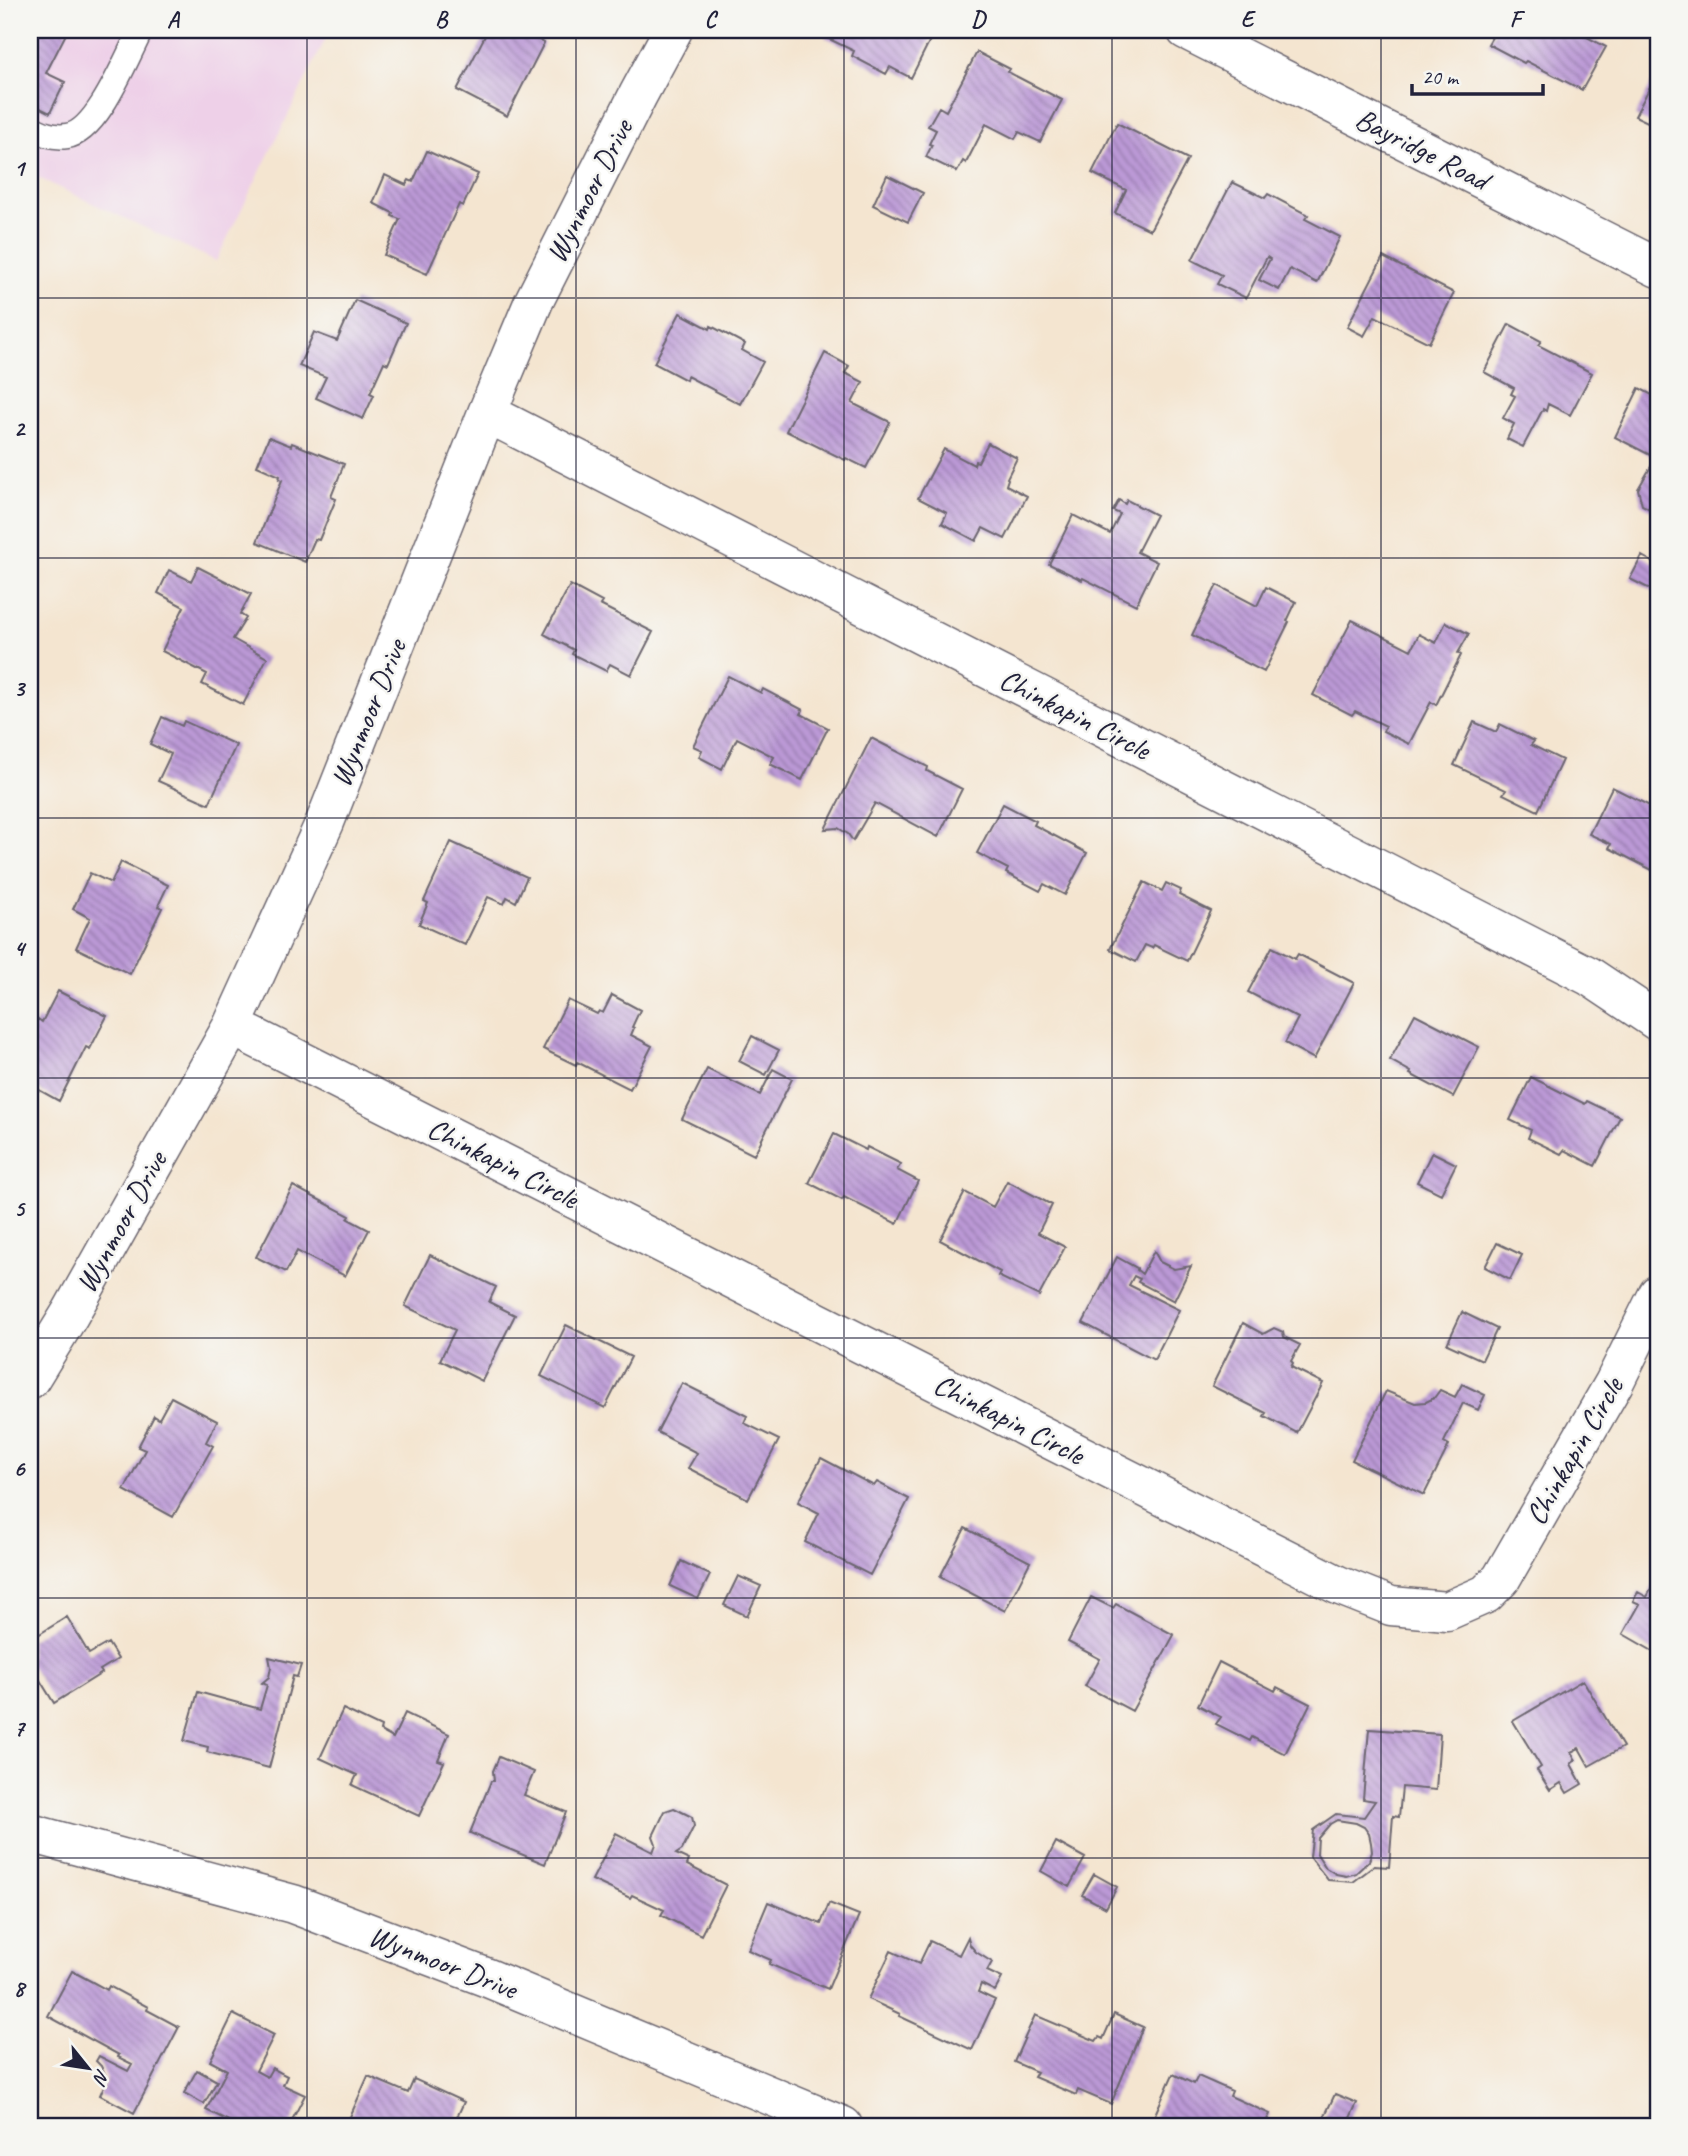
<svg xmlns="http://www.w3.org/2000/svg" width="1688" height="2156" font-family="Caveat,sans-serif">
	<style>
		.built { fill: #eed0e8 }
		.building { fill: url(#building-back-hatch); fill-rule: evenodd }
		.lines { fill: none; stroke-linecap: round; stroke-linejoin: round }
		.lane-casing { stroke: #6c666f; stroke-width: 27 }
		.street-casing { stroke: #6c666f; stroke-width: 41 }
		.lane { stroke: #fff; stroke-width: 24 }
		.street { stroke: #fff; stroke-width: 38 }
		.grid { fill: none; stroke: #22223b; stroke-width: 2; stroke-opacity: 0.55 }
		.labels { text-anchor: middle; stroke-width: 5; stroke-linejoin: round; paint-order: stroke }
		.street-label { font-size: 30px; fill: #22223b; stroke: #f6f6f2 }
		.neatline { fill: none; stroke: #22223b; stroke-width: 2.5 }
		.grid-label { font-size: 23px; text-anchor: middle; font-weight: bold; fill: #22223b }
	</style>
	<defs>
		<pattern id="building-back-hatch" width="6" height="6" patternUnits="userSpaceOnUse" patternTransform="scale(1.75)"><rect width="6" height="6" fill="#bb99d6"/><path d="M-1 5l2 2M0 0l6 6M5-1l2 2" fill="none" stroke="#987caf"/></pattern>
	</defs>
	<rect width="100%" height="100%" fill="#f6f6f2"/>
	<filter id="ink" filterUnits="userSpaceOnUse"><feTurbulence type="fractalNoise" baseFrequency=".0143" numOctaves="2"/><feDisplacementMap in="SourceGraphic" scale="14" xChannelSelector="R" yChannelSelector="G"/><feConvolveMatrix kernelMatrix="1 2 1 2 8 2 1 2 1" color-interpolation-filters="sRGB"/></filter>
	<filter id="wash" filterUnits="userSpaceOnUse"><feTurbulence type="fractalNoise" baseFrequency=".00686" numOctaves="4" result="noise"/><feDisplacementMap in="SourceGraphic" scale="28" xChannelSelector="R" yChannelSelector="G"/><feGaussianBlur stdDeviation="1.57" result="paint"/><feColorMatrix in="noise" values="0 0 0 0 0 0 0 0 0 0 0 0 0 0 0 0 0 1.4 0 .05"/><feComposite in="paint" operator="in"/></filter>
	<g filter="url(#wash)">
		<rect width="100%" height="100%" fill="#f4e5d0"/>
		<!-- built -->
		<path class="built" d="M 30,30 L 330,30 L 216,261 L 30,174 Z"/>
		<g id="blocks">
			<!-- building -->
			<path class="building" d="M 30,30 L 68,30 L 46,73 L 65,82 L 50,113 L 30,103 Z
				M 488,30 L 521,30 L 544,43 L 507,116 L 457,90 Z
				M 829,30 L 924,30 L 933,34 L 911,78 L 890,67 L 886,74 L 852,56 L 854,51 L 825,37 Z
				M 1496,30 L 1586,30 L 1583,35 L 1606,47 L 1582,90 L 1526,61 L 1524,63 L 1488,44 Z
				M 977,52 L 1010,69 L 1008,72 L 1062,100 L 1040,142 L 1019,132 L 1015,139 L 986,124 L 966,163 L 963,161 L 957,172 L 926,157 L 932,145 L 929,144 L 936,130 L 928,126 L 939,107 L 946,111 Z
				M 1658,71 L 1658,127 L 1635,116 Z
				M 1117,123 L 1188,159 L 1150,230 L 1115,213 L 1126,190 L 1092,173 Z
				M 427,151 L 478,174 L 463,206 L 459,204 L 427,274 L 384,255 L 400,219 L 392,216 L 393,213 L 373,203 L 385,175 L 406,185 L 409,180 L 413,182 Z
				M 887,175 L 923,193 L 908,222 L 873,205 Z
				M 1232,182 L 1265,198 L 1268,194 L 1308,215 L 1305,219 L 1340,237 L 1317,283 L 1290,269 L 1279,290 L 1259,280 L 1270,259 L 1267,257 L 1246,298 L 1217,284 L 1222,275 L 1192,260 Z
				M 1383,257 L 1454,293 L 1429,343 L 1375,316 L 1364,336 L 1347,327 Z
				M 355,300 L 406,323 L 388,364 L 384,362 L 370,393 L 374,395 L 363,419 L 316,398 L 326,377 L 299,366 L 314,332 L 337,341 Z
				M 680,313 L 710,329 L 711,326 L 745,344 L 742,350 L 763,362 L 740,404 L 687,376 L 686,380 L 654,363 Z
				M 1509,324 L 1541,341 L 1538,345 L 1592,373 L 1570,415 L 1548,404 L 1546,411 L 1543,409 L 1523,447 L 1507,439 L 1514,424 L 1503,418 L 1515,396 L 1511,394 L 1514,388 L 1484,372 Z
				M 825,353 L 849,366 L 845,373 L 863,382 L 852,403 L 890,422 L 866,468 L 846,458 L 845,460 L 786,431 Z
				M 1639,388 L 1658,398 L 1658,513 L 1642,505 L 1638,489 L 1656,458 L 1615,437 Z
				M 269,437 L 291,446 L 292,443 L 344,464 L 331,497 L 336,499 L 319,540 L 315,539 L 305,562 L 257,542 L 282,480 L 279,479 L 280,476 L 257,466 Z
				M 988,443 L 1017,458 L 1007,478 L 1008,479 L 1006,485 L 1027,496 L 1005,539 L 983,528 L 976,541 L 942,523 L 947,513 L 918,498 L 944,449 L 974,465 L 975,461 L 978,462 Z
				M 1119,500 L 1125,504 L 1127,500 L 1156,515 L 1137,552 L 1157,562 L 1136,605 L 1083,578 L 1082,580 L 1049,564 L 1073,515 L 1110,534 L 1120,514 L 1113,511 Z
				M 1642,556 L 1658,565 L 1658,586 L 1656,592 L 1630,579 Z
				M 198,567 L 251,594 L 240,614 L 246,618 L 233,639 L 267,658 L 243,705 L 202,684 L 207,674 L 162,651 L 184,607 L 158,593 L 169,570 L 191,581 Z
				M 570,585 L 602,602 L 600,605 L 653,632 L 631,675 L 610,664 L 606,671 L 572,654 L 574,650 L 544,634 Z
				M 1217,585 L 1257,606 L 1266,587 L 1296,602 L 1287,621 L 1289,622 L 1264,672 L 1192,635 Z
				M 1352,620 L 1411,650 L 1419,634 L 1436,643 L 1446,622 L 1469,634 L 1458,653 L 1461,655 L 1436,705 L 1431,702 L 1409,744 L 1383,731 L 1386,726 L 1355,711 L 1352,715 L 1313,695 Z
				M 728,676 L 761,693 L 763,689 L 803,710 L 801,714 L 828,728 L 802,780 L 770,764 L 774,757 L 737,738 L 722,769 L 699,757 L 702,750 L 693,746 Z
				M 162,717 L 182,726 L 184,721 L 236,745 L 209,804 L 158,781 L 171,754 L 150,744 Z
				M 1474,722 L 1496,732 L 1500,724 L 1534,741 L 1531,745 L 1562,760 L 1538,811 L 1503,794 L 1506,790 L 1454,765 Z
				M 871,738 L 928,767 L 927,771 L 962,789 L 938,837 L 875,803 L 853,841 L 848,834 L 838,828 L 825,829 Z
				M 1612,787 L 1658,810 L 1658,873 L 1609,848 L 1611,844 L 1589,834 Z
				M 1003,804 L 1036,821 L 1034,825 L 1087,853 L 1065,895 L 1044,884 L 1040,891 L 1006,873 L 1008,869 L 977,853 Z
				M 451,842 L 527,877 L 516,902 L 507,897 L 504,904 L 488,897 L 465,945 L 419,924 L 428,903 L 424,901 Z
				M 121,862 L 168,885 L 158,906 L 162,908 L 130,974 L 76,948 L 90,918 L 73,909 L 90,873 L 111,883 Z
				M 1144,882 L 1162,891 L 1166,883 L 1181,890 L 1179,895 L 1211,911 L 1187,961 L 1154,945 L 1152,948 L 1145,945 L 1136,962 L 1110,949 Z
				M 1272,947 L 1295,959 L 1298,954 L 1354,983 L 1314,1059 L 1285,1043 L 1298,1018 L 1248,992 Z
				M 58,991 L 107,1016 L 90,1049 L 86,1047 L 59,1101 L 30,1085 L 30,1029 L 32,1030 L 38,1019 L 42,1022 Z
				M 612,995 L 640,1010 L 632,1027 L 634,1028 L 631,1035 L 652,1046 L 630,1089 L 577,1062 L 576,1065 L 543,1049 L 568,1000 L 597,1014 L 599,1011 L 603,1013 Z
				M 1415,1014 L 1479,1047 L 1453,1097 L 1410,1074 L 1411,1072 L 1390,1060 Z
				M 752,1036 L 779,1050 L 766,1075 L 739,1061 Z
				M 707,1069 L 760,1095 L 773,1069 L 792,1079 L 754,1155 L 682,1119 Z
				M 1531,1077 L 1585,1104 L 1587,1101 L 1620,1117 L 1595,1166 L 1564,1150 L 1561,1154 L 1528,1138 L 1531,1130 L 1510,1120 Z
				M 834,1134 L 866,1150 L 867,1147 L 901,1164 L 897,1170 L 918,1181 L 897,1224 L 844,1197 L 842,1200 L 809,1183 Z
				M 1432,1152 L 1456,1164 L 1441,1194 L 1417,1182 Z
				M 1007,1181 L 1052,1205 L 1038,1233 L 1065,1247 L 1039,1296 L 998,1276 L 1000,1272 L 940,1240 L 965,1192 L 993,1207 Z
				M 293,1186 L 350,1216 L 348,1219 L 369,1230 L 345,1276 L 297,1251 L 286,1272 L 256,1257 Z
				M 1497,1243 L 1522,1255 L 1510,1280 L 1485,1267 Z
				M 1154,1251 L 1160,1262 L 1174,1269 L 1191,1266 L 1174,1301 L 1138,1282 L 1140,1279 L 1134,1276 L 1129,1285 L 1179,1310 L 1154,1360 L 1083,1323 L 1117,1257 L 1137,1268 L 1137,1270 L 1142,1274 Z
				M 430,1255 L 496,1287 L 489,1302 L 515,1315 L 482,1381 L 440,1360 L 455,1330 L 405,1306 Z
				M 1462,1312 L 1497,1329 L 1482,1360 L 1447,1344 Z
				M 1243,1323 L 1263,1334 L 1274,1328 L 1283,1332 L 1284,1337 L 1300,1345 L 1291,1361 L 1293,1363 L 1291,1367 L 1323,1383 L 1297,1433 L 1264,1416 L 1266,1413 L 1212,1386 Z
				M 566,1325 L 631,1357 L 605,1408 L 541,1376 Z
				M 682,1383 L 747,1416 L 744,1423 L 779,1440 L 748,1499 L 688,1468 L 697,1453 L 657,1432 Z
				M 1462,1384 L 1485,1395 L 1478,1410 L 1463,1403 L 1444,1442 L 1449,1445 L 1424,1495 L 1352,1460 L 1386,1391 L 1415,1403 L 1426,1402 L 1434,1398 L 1440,1390 L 1455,1397 Z
				M 171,1397 L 217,1421 L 206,1442 L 213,1446 L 173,1517 L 124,1490 L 145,1450 L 138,1447 L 154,1416 L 159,1419 Z
				M 821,1458 L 874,1486 L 877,1482 L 909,1499 L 870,1575 L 805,1542 L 819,1513 L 798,1502 Z
				M 965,1528 L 1030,1562 L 1005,1611 L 940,1577 Z
				M 681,1561 L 710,1575 L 698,1599 L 670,1586 Z
				M 738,1576 L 761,1586 L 747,1616 L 724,1605 Z
				M 1658,1577 L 1658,1654 L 1623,1634 L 1640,1604 L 1633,1601 L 1638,1592 L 1647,1597 Z
				M 1091,1597 L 1113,1608 L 1116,1604 L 1174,1635 L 1132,1711 L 1085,1686 L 1100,1659 L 1068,1642 Z
				M 67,1617 L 89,1654 L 108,1643 L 118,1659 L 100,1670 L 102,1673 L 54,1703 L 30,1664 L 30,1640 Z
				M 269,1657 L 301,1665 L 297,1677 L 293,1676 L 269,1768 L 207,1752 L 208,1747 L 184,1741 L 198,1692 L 260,1709 L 267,1685 L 262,1683 L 269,1677 L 271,1667 Z
				M 1219,1662 L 1275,1691 L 1277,1687 L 1310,1704 L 1285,1754 L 1252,1737 L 1250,1741 L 1216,1724 L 1221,1717 L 1198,1705 Z
				M 1583,1680 L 1623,1747 L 1589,1766 L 1579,1748 L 1571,1752 L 1576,1760 L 1571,1764 L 1582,1784 L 1567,1793 L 1561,1783 L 1550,1790 L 1537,1770 L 1541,1767 L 1513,1721 Z
				M 343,1709 L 381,1727 L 380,1731 L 393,1738 L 405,1713 L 449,1734 L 438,1760 L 444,1762 L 419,1816 L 352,1785 L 357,1775 L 320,1758 Z
				M 1369,1729 L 1440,1734 L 1436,1790 L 1402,1787 L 1399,1817 L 1393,1816 L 1389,1867 L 1374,1866 L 1353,1882 L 1328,1880 L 1310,1857 L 1313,1830 L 1336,1814 L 1364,1817 L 1375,1801 L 1363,1799 ZM 1337,1820 L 1356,1823 L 1364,1827 L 1369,1834 L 1371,1843 L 1372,1852 L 1369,1861 L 1356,1873 L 1346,1876 L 1336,1874 L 1326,1868 L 1317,1854 L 1318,1838 L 1330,1824 Z
				M 499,1757 L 534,1772 L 524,1795 L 566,1812 L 545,1864 L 470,1833 L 491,1781 L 494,1781 L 493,1771 Z
				M 674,1808 L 692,1817 L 694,1826 L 682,1850 L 676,1854 L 689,1860 L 687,1865 L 726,1885 L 701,1935 L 661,1915 L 664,1910 L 632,1895 L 630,1898 L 592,1880 L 616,1833 L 653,1852 L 656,1844 L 653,1836 L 665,1811 Z
				M 1056,1842 L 1085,1858 L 1069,1887 L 1041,1871 Z
				M 1094,1874 L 1117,1887 L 1106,1908 L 1082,1895 Z
				M 768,1902 L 821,1924 L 829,1903 L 859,1915 L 828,1989 L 769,1964 L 771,1960 L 748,1950 Z
				M 968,1937 L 970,1945 L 976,1952 L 992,1962 L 987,1971 L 1002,1978 L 995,1991 L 981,1984 L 978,1992 L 995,2000 L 972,2050 L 899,2016 L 900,2014 L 868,1999 L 891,1951 L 919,1964 L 930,1941 L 959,1955 Z
				M 72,1971 L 107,1990 L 109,1986 L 148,2007 L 147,2010 L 179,2027 L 134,2113 L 100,2095 L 107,2079 L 101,2066 L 96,2061 L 99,2056 L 128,2071 L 132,2064 L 118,2057 L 119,2055 L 48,2016 Z
				M 233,2014 L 274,2035 L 256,2071 L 267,2077 L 272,2068 L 287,2076 L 283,2085 L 305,2095 L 289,2126 L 239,2126 L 206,2110 L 227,2070 L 210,2061 Z
				M 1114,2014 L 1143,2027 L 1111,2104 L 1078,2090 L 1076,2095 L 1034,2077 L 1037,2072 L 1014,2062 L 1035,2015 L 1096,2041 L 1099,2037 L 1103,2039 Z
				M 197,2070 L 217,2081 L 204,2104 L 184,2093 Z
				M 1173,2074 L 1194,2084 L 1198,2076 L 1232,2091 L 1230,2096 L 1270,2114 L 1264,2126 L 1163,2126 L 1152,2121 Z
				M 368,2076 L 408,2093 L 414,2079 L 464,2102 L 453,2126 L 366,2126 L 349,2119 Z
				M 1335,2094 L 1357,2103 L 1349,2120 L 1353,2122 L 1352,2126 L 1320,2126 Z"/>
		</g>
	</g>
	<g filter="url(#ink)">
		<use href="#blocks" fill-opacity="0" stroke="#6c666f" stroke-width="2"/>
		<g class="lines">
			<defs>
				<path id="lane" d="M 30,127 C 42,133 52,138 67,136 C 98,132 127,56 141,30"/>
				<path id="street" d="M 1186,30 L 1658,268
					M 487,413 L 1589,976 L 1658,1022
					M 232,1026 L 1338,1585 L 1391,1606 L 1447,1611 L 1486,1594 L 1501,1579 L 1614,1383 L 1658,1294
					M 30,1379 L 70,1314 L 232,1026 L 325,822 L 487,413 L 534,301 L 638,95 L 673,30
					M 30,1833 L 293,1904 L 488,1978 L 843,2126"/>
			</defs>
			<!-- lane casing -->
			<use href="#lane" class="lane-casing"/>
			<!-- street casing -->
			<use href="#street" class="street-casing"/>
			<!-- lane -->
			<use href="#lane" class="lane"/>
			<!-- street -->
			<use href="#street" class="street"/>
		</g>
	</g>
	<!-- grid -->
	<path class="grid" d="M 307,30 L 307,2126M 576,30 L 576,2126M 844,30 L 844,2126M 1112,30 L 1112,2126M 1381,30 L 1381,2126M 30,298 L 1658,298M 30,558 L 1658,558M 30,818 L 1658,818M 30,1078 L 1658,1078M 30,1338 L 1658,1338M 30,1598 L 1658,1598M 30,1858 L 1658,1858"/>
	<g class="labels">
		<!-- street labels -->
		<g class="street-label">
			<text transform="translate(1422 149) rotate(27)" y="10">Bayridge Road</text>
			<text transform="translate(589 191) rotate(-63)" y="10">Wynmoor Drive</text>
			<text transform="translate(368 713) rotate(-68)" y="10">Wynmoor Drive</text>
			<text transform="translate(1075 714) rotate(27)" y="10">Chinkapin Circle</text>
			<text transform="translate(503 1163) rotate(27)" y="10">Chinkapin Circle</text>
			<text transform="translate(121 1222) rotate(-61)" y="10">Wynmoor Drive</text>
			<text transform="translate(1009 1419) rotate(27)" y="10">Chinkapin Circle</text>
			<text transform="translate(1574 1451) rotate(-60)" y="10">Chinkapin Circle</text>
			<text transform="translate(443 1962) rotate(21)" y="10">Wynmoor Drive</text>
		</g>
	</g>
	<!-- margin -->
	<rect width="1688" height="2156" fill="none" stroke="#f6f6f2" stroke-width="77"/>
	<!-- north arrow -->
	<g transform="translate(88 2068) rotate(120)" stroke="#f6f6f2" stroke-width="5" paint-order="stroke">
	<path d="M0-5L12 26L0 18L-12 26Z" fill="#22223b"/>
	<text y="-10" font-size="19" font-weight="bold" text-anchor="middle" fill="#22223b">N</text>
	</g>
	<!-- scale -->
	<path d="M1412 84v10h131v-10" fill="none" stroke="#22223b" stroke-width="3.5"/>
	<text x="1422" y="84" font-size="21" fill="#22223b" stroke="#f6f6f2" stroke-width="5" paint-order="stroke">20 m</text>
	<rect x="38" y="38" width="1612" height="2080" class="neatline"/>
	<g class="grid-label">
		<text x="173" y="27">A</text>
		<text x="441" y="27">B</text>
		<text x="710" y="27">C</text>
		<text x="978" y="27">D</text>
		<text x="1247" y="27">E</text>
		<text x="1515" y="27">F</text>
		<text x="19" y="176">1</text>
		<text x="19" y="436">2</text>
		<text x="19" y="696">3</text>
		<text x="19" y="956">4</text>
		<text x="19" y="1216">5</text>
		<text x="19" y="1476">6</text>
		<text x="19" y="1736">7</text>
		<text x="19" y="1996">8</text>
	</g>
</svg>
